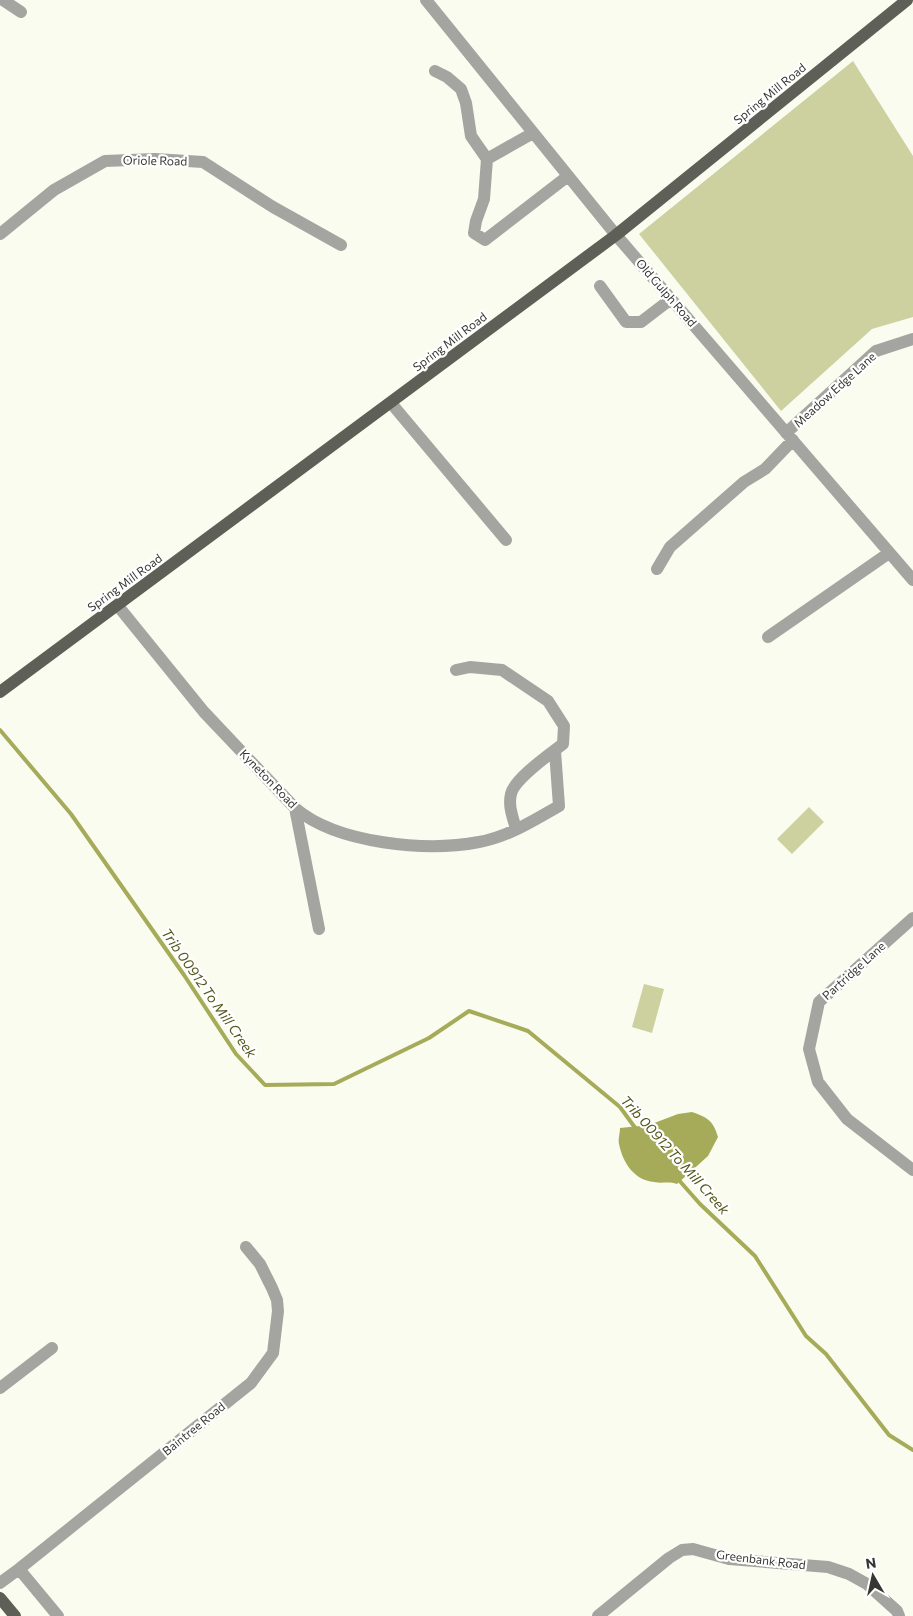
<svg xmlns="http://www.w3.org/2000/svg" width="913" height="1616" font-family="Commissioner,sans-serif">
	<style>
		.green { fill: #cdd19f }
		.water { fill: #a6ab5a }
		.lines { fill: none; stroke-linecap: round; stroke-linejoin: round }
		.stream { stroke: #a6ab5a; stroke-width: 4 }
		.minor { stroke: #a4a5a0; stroke-width: 12 }
		.major { stroke: #5e5f57; stroke-width: 12 }
		.labels { text-anchor: middle; stroke-width: 4.5; stroke-linejoin: round; paint-order: stroke }
		.street-label { font-size: 12px; fill: #363732; stroke: #fff }
		.water-label { font-size: 14px; font-style: italic; fill: #54571c; stroke: #fff }
	</style>
	<rect width="100%" height="100%" fill="#fafcf0"/>
	<!-- green -->
	<path class="green" d="M 853,61 L 913,156 L 913,317 L 872,329 L 781,411 L 639,234 Z
		M 809,807 L 824,822 L 792,854 L 777,839 Z
		M 644,984 L 664,989 L 652,1033 L 632,1027 Z"/>
	<!-- water -->
	<path class="water" d="M 692,1112 C 708,1118 713,1120 718,1137 L 708,1156 L 677,1184 C 668,1181 662,1184 654,1182 C 634,1180 623,1163 619,1144 C 618,1139 620,1133 620,1128 L 649,1125 L 678,1114 Z"/>
	<g class="lines">
		<!-- stream -->
		<path class="stream" d="M 0,730 L 71,814 L 184,975 L 236,1054 L 265,1085 L 334,1084 L 429,1038 L 469,1011 L 528,1031 L 620,1107 L 636,1129
			M 677,1178 L 700,1204 L 755,1256 L 806,1336 L 826,1354 L 889,1435 L 913,1450"/>
		<!-- minor -->
		<path class="minor" d="M 3,0 L 21,12
			M 426,0 L 616,235 L 913,580
			M 435,71 L 447,77 L 461,89 L 466,103 L 471,136 L 487,159 L 484,199 L 476,221 L 474,233 L 485,240 L 568,176
			M 487,159 L 533,133
			M 0,234 L 54,190 L 105,161 L 155,159 L 203,162 L 273,207 L 341,245
			M 600,286 L 626,322 L 641,322 L 671,299
			M 391,403 L 506,540
			M 786,433 L 876,351 L 913,339
			M 657,569 L 670,547 L 744,482 L 765,469 L 793,440
			M 118,606 L 204,712 L 295,808 C 337,844 427,852 479,842 C 508,837 534,820 559,806 L 555,751
			M 768,637 L 889,553
			M 456,670 L 470,667 L 502,670 L 548,701 L 564,726 L 563,744 C 550,754 514,779 511,794 C 508,806 513,818 516,829
			M 295,808 L 319,929
			M 913,918 L 819,1002 L 809,1049 L 818,1082 L 847,1119 L 913,1170
			M 0,1388 L 52,1348
			M 19,1569 L 251,1383 L 273,1353 L 278,1311 L 277,1300 L 272,1288 L 260,1264 L 246,1247
			M 0,1583 L 19,1569 L 58,1616
			M 598,1616 L 669,1558 L 682,1550 L 693,1549 L 729,1559 L 828,1567 L 849,1574 L 867,1584 L 897,1611 L 899,1616"/>
		<!-- major -->
		<path class="major" d="M 0,692 L 616,235 L 907,0
			M 0,1598 L 15,1616"/>
	</g>
	<g class="labels">
		<!-- street labels -->
		<g class="street-label">
			<text transform="translate(770 94) rotate(-39)" y="4">Spring Mill Road</text>
			<text transform="translate(155 161) rotate(1)" y="4">Oriole Road</text>
			<text transform="translate(666 293) rotate(49)" y="4">Old Gulph Road</text>
			<text transform="translate(450 342) rotate(-37)" y="4">Spring Mill Road</text>
			<text transform="translate(835 390) rotate(-42)" y="4">Meadow Edge Lane</text>
			<text transform="translate(125 583) rotate(-36)" y="4">Spring Mill Road</text>
			<text transform="translate(268 779) rotate(46)" y="4">Kyneton Road</text>
			<text transform="translate(854 971) rotate(-42)" y="4">Partridge Lane</text>
			<text transform="translate(194 1429) rotate(-39)" y="4">Baintree Road</text>
			<text transform="translate(761 1560) rotate(7)" y="4">Greenbank Road</text>
		</g>
		<!-- water labels -->
		<g class="water-label">
			<text transform="translate(209 993) rotate(55)" y="5">Trib 00912 To Mill Creek</text>
			<text transform="translate(675 1155) rotate(48)" y="5">Trib 00912 To Mill Creek</text>
		</g>
	</g>
	<!-- north arrow -->
	<g transform="translate(873 1576) rotate(351)" stroke="#ffffff" stroke-width="4" paint-order="stroke">
	<path d="M0-4L9 19L0 12L-9 19Z" fill="#363732"/>
	<text y="-8" font-size="14" font-weight="bold" text-anchor="middle" fill="#363732">N</text>
	</g>
</svg>
